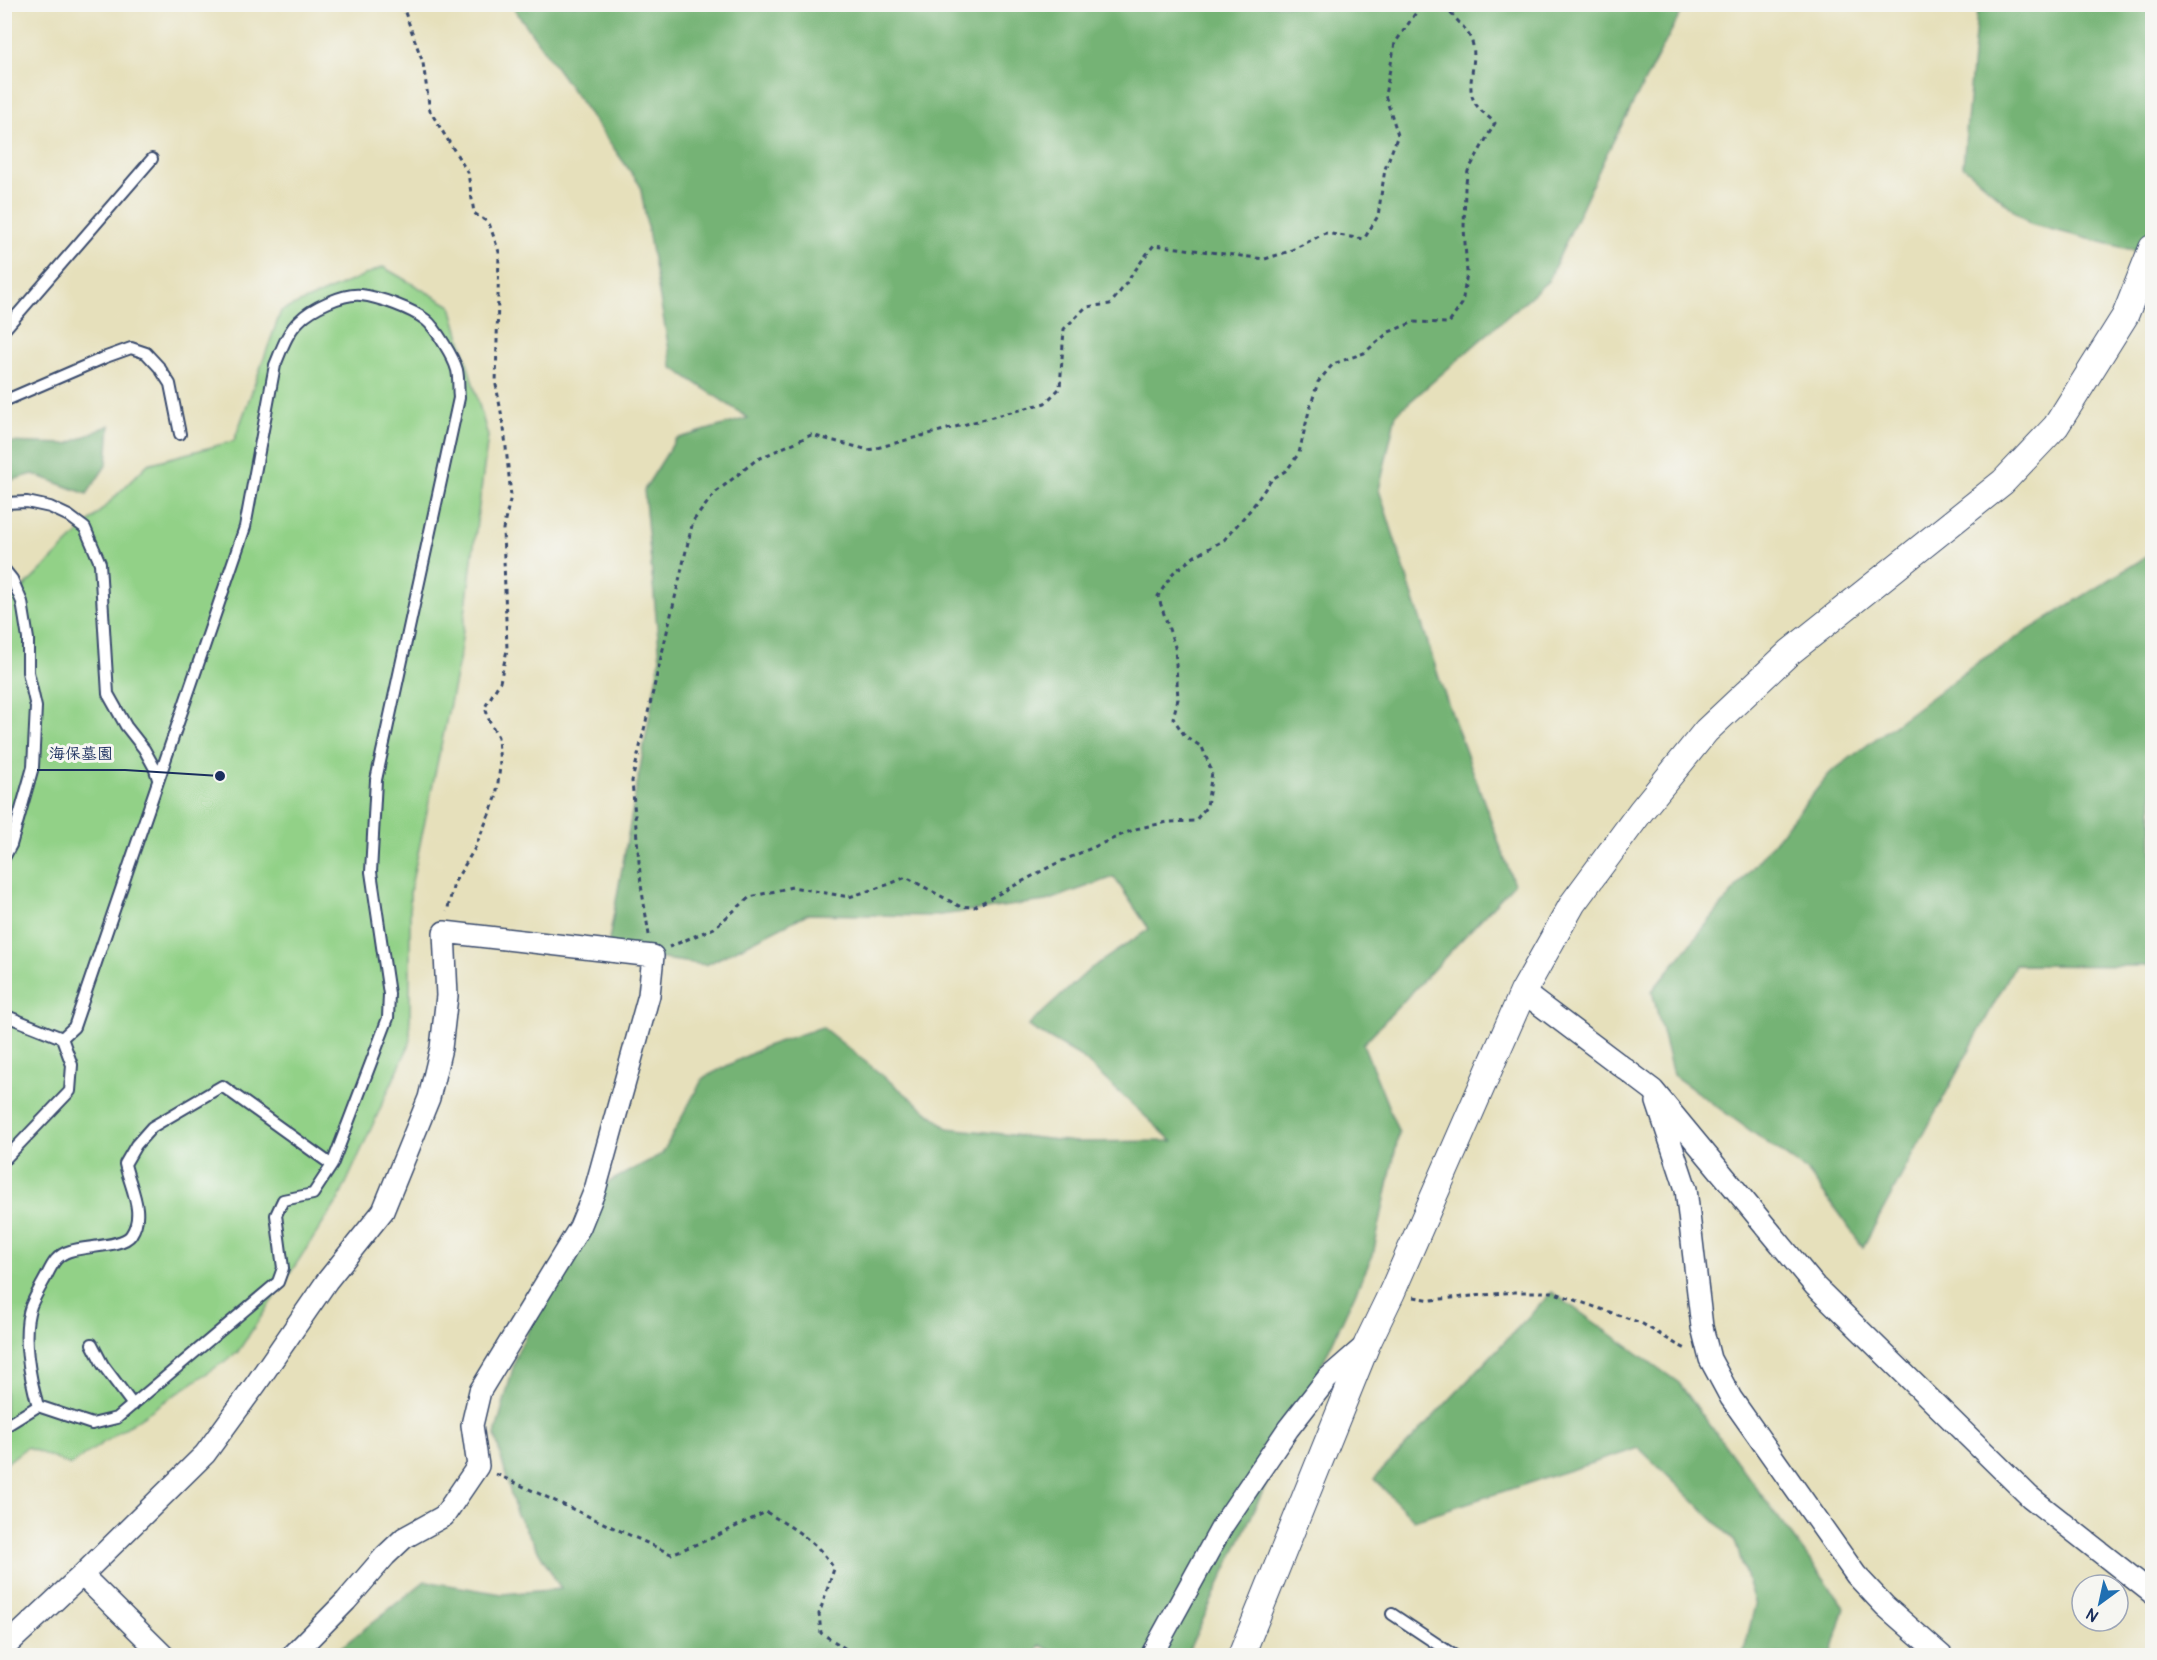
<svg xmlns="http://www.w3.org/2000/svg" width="2157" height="1660" font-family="Pangolin,'Klee One',sans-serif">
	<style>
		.green { fill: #92d187; stroke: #568072; stroke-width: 1.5 }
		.forest { fill: #75b374; stroke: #487169; stroke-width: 1.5 }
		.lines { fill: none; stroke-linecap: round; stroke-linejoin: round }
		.service-casing { stroke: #394a6c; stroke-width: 14 }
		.minor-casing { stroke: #394a6c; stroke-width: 24 }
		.tertiary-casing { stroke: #394a6c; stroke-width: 28 }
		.path { stroke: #394a6c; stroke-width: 3; stroke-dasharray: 4.5 4.5; stroke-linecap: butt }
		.service { stroke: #fff; stroke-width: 10 }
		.minor { stroke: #fff; stroke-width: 21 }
		.tertiary { stroke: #fff; stroke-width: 26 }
		.leader { fill: none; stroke: #1b2f5e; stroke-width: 2 }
		.callout-dot { fill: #1b2f5e; stroke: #f6f6f2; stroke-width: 2 }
		.callout-label { font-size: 16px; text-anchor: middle; font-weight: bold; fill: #1b2f5e; stroke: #f6f6f2; stroke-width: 6; stroke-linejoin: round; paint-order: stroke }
	</style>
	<rect width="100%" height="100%" fill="#f6f6f2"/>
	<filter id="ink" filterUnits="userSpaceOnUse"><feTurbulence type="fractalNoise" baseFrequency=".0167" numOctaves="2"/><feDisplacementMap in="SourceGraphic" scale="12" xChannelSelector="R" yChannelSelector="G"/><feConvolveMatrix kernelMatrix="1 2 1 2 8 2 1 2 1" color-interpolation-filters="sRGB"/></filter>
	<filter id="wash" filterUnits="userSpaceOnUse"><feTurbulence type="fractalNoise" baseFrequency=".008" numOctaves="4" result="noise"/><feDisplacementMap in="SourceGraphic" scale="24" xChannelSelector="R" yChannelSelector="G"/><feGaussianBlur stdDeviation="1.35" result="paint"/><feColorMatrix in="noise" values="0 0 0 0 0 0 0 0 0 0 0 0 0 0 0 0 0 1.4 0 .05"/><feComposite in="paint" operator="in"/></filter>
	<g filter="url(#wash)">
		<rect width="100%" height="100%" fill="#e6e0bb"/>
		<!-- green -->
		<path class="green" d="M 383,267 L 451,306 L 488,436 L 459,661 L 410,891 L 410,1043 L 338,1201 L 237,1353 L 70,1465 L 27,1447 L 5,1464 L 5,606 L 148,464 L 234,441 L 281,311 Z"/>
		<!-- forest -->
		<path class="forest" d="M 2005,4 L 2152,5 L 2152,255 L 2030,224 L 1963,166 L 1977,12 Z
			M 513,5 L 1685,5 L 1606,155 L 1548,281 L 1396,414 L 1379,490 L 1441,684 L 1514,884 L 1363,1044 L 1399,1133 L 1373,1255 L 1186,1656 L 1059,1655 L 1040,1645 L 1033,1656 L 330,1656 L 425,1581 L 502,1594 L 561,1589 L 516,1513 L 495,1435 L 517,1353 L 603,1185 L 662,1154 L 703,1078 L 766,1046 L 822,1027 L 948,1128 L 1075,1142 L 1172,1141 L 1080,1056 L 1028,1026 L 1090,969 L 1149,929 L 1114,877 L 1046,901 L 933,916 L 807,914 L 706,965 L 607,951 L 660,658 L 644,490 L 676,439 L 748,418 L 672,367 L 640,185 L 515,10 Z
			M 110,425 L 107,464 L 87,494 L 33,474 L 5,482 L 5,442 L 68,444 Z
			M 2152,553 L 2152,966 L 2015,965 L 1863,1247 L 1808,1172 L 1673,1075 L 1652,991 L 1830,773 L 1981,660 Z
			M 1552,1292 L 1679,1383 L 1845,1608 L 1831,1655 L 1743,1655 L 1755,1605 L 1735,1541 L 1639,1448 L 1414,1520 L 1374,1479 Z"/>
	</g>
	<g filter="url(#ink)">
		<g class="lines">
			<defs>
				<path id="service" d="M 4,330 L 152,159
					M 4,401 L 106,357 L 131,348 L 146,353 L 159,367 L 170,384 L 180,434
					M 4,503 L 27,502 L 50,507 L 69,516 L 85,528 L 100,563 L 108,694 L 126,726 L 144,749 L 154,767 L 158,779
					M 4,569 L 12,579 L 22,602 L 28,639 L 28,672 L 36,707 L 33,767 L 11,845 L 4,858
					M 4,1015 L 62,1038 L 72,1065 L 70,1091 L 4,1160
					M 62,1038 L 74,1027 L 245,527 L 275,365 C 281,351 287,332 299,321 C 311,308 344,293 361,295 C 379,297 412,309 426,320 C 435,327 454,358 457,370 C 459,379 458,389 459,398 L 376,780 L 371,872 L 389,994 L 388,1018 L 332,1165 L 313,1194 L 283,1200 L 276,1215 L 283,1268 L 278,1282 L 117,1418 L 92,1424 L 38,1406 C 30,1378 21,1334 31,1306 C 35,1296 41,1286 46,1277 C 52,1265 56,1255 70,1251 C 85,1246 123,1247 131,1235 C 146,1213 130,1187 125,1164 L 136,1145 L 152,1127 L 222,1086 L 332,1165
					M 92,1344 L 103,1365 L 133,1405
					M 4,1427 L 38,1406
					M 1392,1614 L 1455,1656"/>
				<path id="minor" d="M 1523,992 L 1653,1090 L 1815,1286 L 2030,1497 L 2152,1593
					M 1657,1102 L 1686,1189 L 1702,1327 L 1710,1359 L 1731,1398 L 1856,1575 L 1885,1606 L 1942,1656
					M 82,1575 L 164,1656
					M 4,1648 L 82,1575 L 205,1454 L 256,1384 L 327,1281 L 383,1211 L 429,1098 L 441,1048 L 447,996 L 444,932 L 653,956 L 649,995 L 595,1190 L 580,1227 L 480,1391 L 472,1425 L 478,1466 L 444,1516 L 404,1538 L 385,1556 L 346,1601 L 292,1656
					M 1151,1656 L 1223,1525 L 1288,1429 L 1327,1379 L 1366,1345"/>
				<path id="tertiary" d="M 1241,1656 L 1367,1344 L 1392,1292 L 1523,992 L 1573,903 L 1641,811 L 1706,731 L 1790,652 L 2003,482 L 2056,426 L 2125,316 L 2152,248"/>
			</defs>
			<!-- service casing -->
			<use href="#service" class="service-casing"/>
			<!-- minor casing -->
			<use href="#minor" class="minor-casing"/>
			<!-- tertiary casing -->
			<use href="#tertiary" class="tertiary-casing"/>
			<!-- path -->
			<path class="path" d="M 402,4 L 423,63 L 430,111 L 468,173 L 474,213 L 489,223 L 499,252 L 496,385 L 504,428 L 511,496 L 503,529 L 507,650 L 500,682 L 485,707 L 489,720 L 498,737 L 500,767 L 496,798 L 475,848 L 454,883 L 447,912
				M 649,935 L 641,885 L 632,781 L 693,521 L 715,493 L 756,460 L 811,435 L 869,450 L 1045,403 L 1060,388 L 1064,329 L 1086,307 L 1110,304 C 1126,286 1138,264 1154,245 L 1265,259 L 1290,251 L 1325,233 L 1364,239 L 1378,216 L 1385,169 L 1398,135 L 1385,95 L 1395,43 L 1422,4
				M 669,947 L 714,928 L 750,897 L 792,887 L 849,897 L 890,884 L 906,877 L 959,906 L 974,907 L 1055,864 L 1135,829 L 1168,822 L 1195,821 L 1207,806 L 1212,772 L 1202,747 L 1185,736 L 1173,718 L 1178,699 L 1175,647 L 1158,596 L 1173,573 L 1195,556 L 1224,540 L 1251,509 L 1272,479 L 1287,470 L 1299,453 L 1309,411 L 1318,382 L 1333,364 L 1364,353 L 1389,332 L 1414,322 L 1449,323 L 1462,304 L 1467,273 L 1464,228 L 1465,188 L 1468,171 L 1495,123 C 1489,117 1479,110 1475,103 C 1465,86 1477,65 1473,46 C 1471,31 1452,16 1442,4
				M 1414,1297 L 1431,1300 L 1515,1292 L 1552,1292 L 1641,1323 L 1676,1344 L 1688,1350
				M 496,1474 L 671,1554 L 710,1539 L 766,1512 C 791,1527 820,1543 834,1569 L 819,1614 L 821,1633 L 857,1656"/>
			<!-- service -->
			<use href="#service" class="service"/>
			<!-- minor -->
			<use href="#minor" class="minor"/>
			<!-- tertiary -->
			<use href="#tertiary" class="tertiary"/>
		</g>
	</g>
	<!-- callouts -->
	<path class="leader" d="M220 776L125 770H37"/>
	<circle class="callout-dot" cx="220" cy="776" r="6"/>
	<g class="callout-label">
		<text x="81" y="759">海保墓園</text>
	</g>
	<!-- margin -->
	<rect width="2157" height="1660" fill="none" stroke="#f6f6f2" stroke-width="24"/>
	<!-- north arrow -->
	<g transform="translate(2100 1603) rotate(213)"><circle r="28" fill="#f6f6f2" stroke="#9ea6b7" stroke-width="1.5"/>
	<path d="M0-4.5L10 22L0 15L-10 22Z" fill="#1f6fb2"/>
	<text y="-9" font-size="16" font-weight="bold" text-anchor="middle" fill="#1b2f5e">N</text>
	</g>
</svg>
